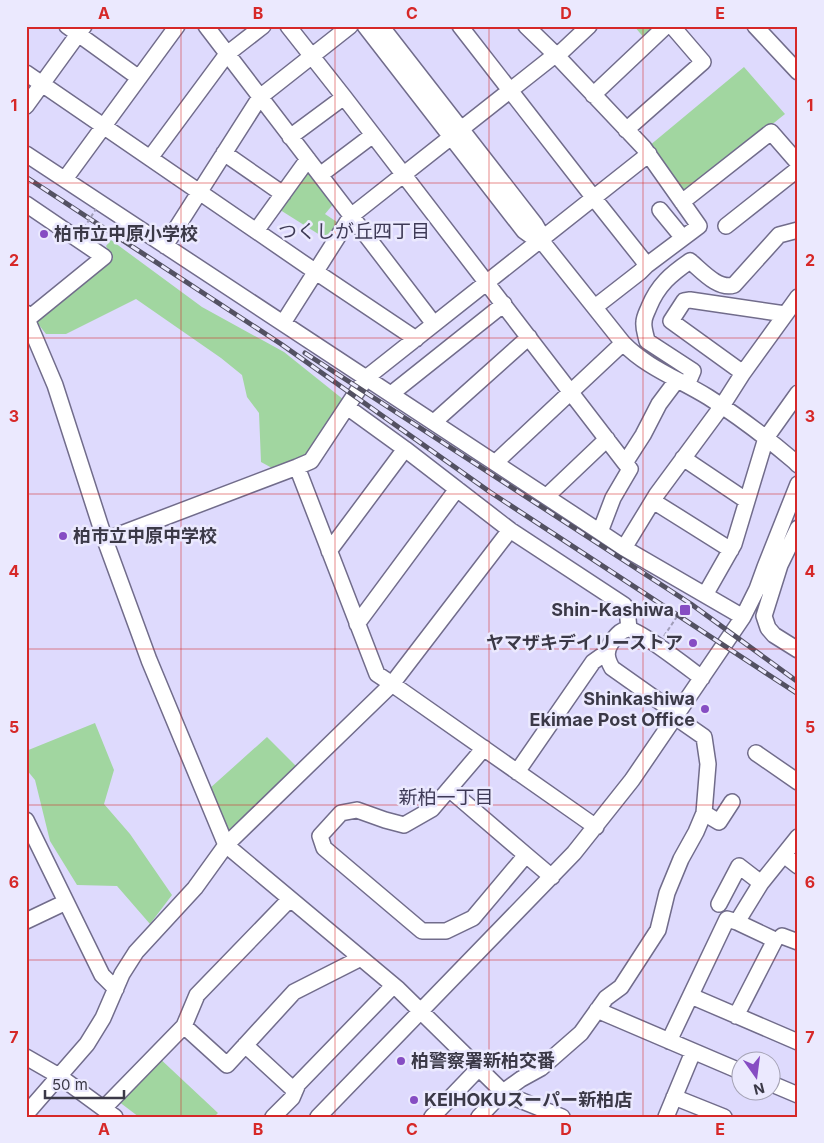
<svg xmlns="http://www.w3.org/2000/svg" width="824" height="1143" font-family="Inter,'Noto Sans JP',sans-serif">
	<style>
		.green { fill: #a1d6a0 }
		.lines { fill: none; stroke-linecap: round; stroke-linejoin: round }
		.minor-casing { stroke: #716c8b; stroke-width: 18 }
		.path { stroke: #a09db8; stroke-width: 2; stroke-dasharray: 4 2.5; stroke-linecap: butt }
		.minor { stroke: #fff; stroke-width: 15 }
		.rail-casing { stroke: #535162; stroke-width: 5 }
		.rail { stroke: #ebe9fe; stroke-width: 3; stroke-dasharray: 9; stroke-linecap: butt }
		.path-bridge { stroke: #a09db8; stroke-width: 2; stroke-dasharray: 4 2.5; stroke-linecap: butt }
		.grid { fill: none; stroke: #d62828; stroke-width: 1; stroke-opacity: 0.55 }
		.poi-dot { fill: #864dc3; stroke: #ebe9fe; stroke-width: 2 }
		.labels { text-anchor: middle; stroke-width: 5; stroke-linejoin: round; paint-order: stroke }
		.poi-label { font-size: 18px; font-weight: bold; fill: #3b3947; stroke: #ebe9fe; text-anchor: start }
		.neighbourhood-label { font-size: 19px; fill: #3e3a56; stroke: #ebe9fe }
		.neatline { fill: none; stroke: #d62828; stroke-width: 2 }
		.grid-label { font-size: 16px; text-anchor: middle; font-weight: bold; fill: #d62828 }
	</style>
	<rect width="100%" height="100%" fill="#dedafd"/>
	<!-- green -->
	<path class="green" d="M 634,26 L 659,26 L 645,39 Z
		M 744,67 L 785,114 L 686,194 L 649,146 Z
		M 305,168 L 335,202 L 325,214 L 340,224 L 331,242 L 277,208 Z
		M 111,240 L 202,307 L 284,352 L 344,400 L 306,455 L 272,468 L 261,462 L 259,413 L 247,397 L 242,375 L 221,358 L 136,299 L 66,334 L 46,334 L 35,320 L 106,263 L 113,259 L 106,246 Z
		M 95,723 L 114,770 L 104,804 L 130,834 L 172,895 L 150,924 L 117,886 L 77,885 L 50,841 L 35,780 L 26,769 L 26,751 Z
		M 267,737 L 297,767 L 227,832 L 209,789 Z
		M 156,1055 L 218,1113 L 214,1117 L 139,1117 L 114,1098 Z"/>
	<g class="lines">
		<defs>
			<path id="minor" d="M 67,26 L 139,78
				M 206,26 L 434,324
				M 288,26 L 344,97 L 625,463
				M 365,26 L 524,231 L 531,236 L 540,239 L 623,343 C 647,368 679,379 708,397 C 738,416 767,438 794,461 L 798,465
				M 381,26 L 535,224 L 539,231 L 540,239
				M 460,26 L 593,197 L 647,265 L 640,272 L 595,307
				M 526,26 L 557,56 L 644,148 L 699,226 L 683,238
				M 755,26 L 798,72
				M 557,56 L 589,26
				M 26,73 L 316,272 L 416,339
				M 593,95 L 666,26
				M 26,106 L 84,26
				M 626,130 L 703,62 L 672,26
				M 290,137 L 344,97
				M 224,153 L 283,194
				M 26,154 L 600,532
				M 150,158 L 227,54 L 263,26
				M 320,175 L 373,135
				M 65,179 L 177,26
				M 682,202 L 771,132 L 798,163
				M 26,204 L 104,257 L 29,318
				M 726,226 L 798,169
				M 256,231 L 308,159
				M 165,246 L 260,97 L 350,26
				M 647,265 L 683,238 L 660,210
				M 26,313 L 29,318 L 27,319 L 55,385 L 105,540 L 149,660 L 226,845 L 398,989 L 503,1092 L 510,1096 L 562,1117
				M 283,323 L 351,216 L 555,55
				M 743,373 L 671,321 L 684,301 L 690,300 L 785,314
				M 677,380 L 659,404 L 643,435 L 625,463 L 630,469 L 613,498 L 600,532 L 624,548 L 743,617
				M 687,385 L 693,371 L 647,341 C 646,335 643,328 644,322 C 644,317 647,312 649,307 C 658,285 671,274 690,261 C 702,271 718,290 734,285 L 779,235 L 798,230
				M 391,394 L 504,304
				M 347,407 L 405,449 L 510,530
				M 434,422 L 529,337
				M 683,458 L 747,501
				M 496,462 L 623,343
				M 547,496 L 607,439
				M 653,501 L 731,550
				M 798,528 L 780,565 L 764,616 L 768,628 L 774,635 L 798,650
				M 105,540 L 297,467 L 311,461 L 366,378 L 649,154
				M 624,548 L 657,494 L 722,406 L 743,373 L 798,297
				M 329,551 L 405,449
				M 705,595 L 734,544 L 766,438 L 798,393
				M 357,624 L 457,489
				M 756,753 L 798,782
				M 517,772 L 593,662 L 600,657 L 607,656
				M 449,789 L 526,855 L 473,918 L 446,931 L 422,931 L 324,848 L 320,836 L 341,813 L 357,810 L 385,820 L 404,825 L 432,809 L 484,748
				M 704,813 L 719,822 L 732,802
				M 26,820 L 102,975 L 116,989
				M 596,827 L 392,684 L 510,530 L 624,605 L 627,609 L 629,629
				M 526,855 L 552,877
				M 784,855 L 798,866
				M 719,904 L 739,866 L 761,883
				M 26,921 L 66,902
				M 782,936 L 798,942
				M 691,996 L 798,1042
				M 597,1010 L 742,1072
				M 736,1016 L 775,940 L 737,922 L 761,883 L 798,837
				M 184,1026 L 227,1065 L 294,992 L 361,958
				M 669,1041 L 727,919 L 737,922
				M 245,1045 L 295,1091
				M 26,1057 L 59,1076 L 115,1117
				M 772,1084 L 798,1095
				M 674,1097 L 724,1117
				M 104,1108 L 184,1026 L 197,995 L 290,899
				M 26,1114 L 87,1044 L 103,1018 L 122,974 L 136,952 L 195,888 L 226,845 L 392,684 L 377,674 L 297,467
				M 273,1117 L 292,1098 L 298,1084 L 393,986
				M 318,1117 L 574,853 L 632,780 L 677,714 L 743,617 L 757,589 L 765,567 L 798,484
				M 432,1117 L 479,1068
				M 479,1117 L 503,1092 L 521,1079 L 541,1068 L 581,1033 L 606,998 L 621,987 L 658,930 L 667,893 L 681,859 L 696,832 L 704,813 L 708,764 L 704,737 L 681,721 L 677,714 L 612,668 C 607,659 605,652 611,643 C 615,637 620,630 628,629 C 638,629 691,670 702,678
				M 666,1117 L 693,1052"/>
		</defs>
		<!-- minor casing -->
		<use href="#minor" class="minor-casing"/>
		<!-- path -->
		<path class="path" d="M 664,636 L 688,600"/>
		<!-- minor -->
		<use href="#minor" class="minor"/>
		<defs>
			<path id="rail" d="M 26,177 L 281,344 L 490,492 L 798,694
				M 305,353 L 691,604 L 798,682"/>
		</defs>
		<!-- rail casing -->
		<use href="#rail" class="rail-casing"/>
		<!-- rail -->
		<use href="#rail" class="rail"/>
		<!-- path-bridge -->
		<path class="path-bridge" d="M 77,239 L 96,209"/>
	</g>
	<!-- grid -->
	<path class="grid" d="M 181,26 L 181,1117M 335,26 L 335,1117M 489,26 L 489,1117M 643,26 L 643,1117M 26,183 L 798,183M 26,338 L 798,338M 26,494 L 798,494M 26,649 L 798,649M 26,805 L 798,805M 26,960 L 798,960"/>
	<!-- markers -->
	<g class="poi-dot">
		<circle cx="44" cy="234" r="5"/>
		<circle cx="63" cy="536" r="5"/>
		<rect x="679" y="604" width="12" height="12" rx="2.5"/>
		<circle cx="693" cy="643" r="5"/>
		<circle cx="705" cy="709" r="5"/>
		<circle cx="401" cy="1061" r="5"/>
		<circle cx="414" cy="1100" r="5"/>
	</g>
	<g class="labels">
		<!-- poi labels -->
		<g class="poi-label">
			<text x="54" y="240">柏市立中原小学校</text>
			<text x="73" y="542">柏市立中原中学校</text>
			<text x="674" y="616" text-anchor="end">Shin-Kashiwa</text>
			<text x="683" y="649" text-anchor="end">ヤマザキデイリーストア</text>
			<text x="695" y="705" text-anchor="end">Shinkashiwa<tspan x="695" dy="21">Ekimae Post Office</tspan></text>
			<text x="411" y="1067">柏警察署新柏交番</text>
			<text x="424" y="1106">KEIHOKUスーパー新柏店</text>
		</g>
		<!-- neighbourhood labels -->
		<g class="neighbourhood-label">
			<text x="354" y="238">つくしが丘四丁目</text>
			<text x="446" y="804">新柏一丁目</text>
		</g>
	</g>
	<!-- border -->
	<rect width="824" height="1143" fill="none" stroke="#ebe9fe" stroke-width="55"/>
	<!-- north arrow -->
	<g transform="translate(756 1076) rotate(166)"><circle r="24" fill="#ebe9fe" stroke="#a5a3b5"/>
	<path d="M0-4L9 19L0 12L-9 19Z" fill="#864dc3"/>
	<text y="-8" font-size="14" font-weight="bold" text-anchor="middle" fill="#3b3947">N</text>
	</g>
	<!-- scale -->
	<path d="M45 1090v8h79v-8" fill="none" stroke="#3b3947" stroke-width="2.5"/>
	<text x="52" y="1090" font-size="15" fill="#3b3947" stroke="#ebe9fe" stroke-width="4" paint-order="stroke">50 m</text>
	<rect x="28" y="28" width="768" height="1088" class="neatline"/>
	<g class="grid-label">
		<text x="104" y="19">A</text>
		<text x="258" y="19">B</text>
		<text x="412" y="19">C</text>
		<text x="566" y="19">D</text>
		<text x="720" y="19">E</text>
		<text x="14" y="111">1</text>
		<text x="810" y="111">1</text>
		<text x="14" y="266">2</text>
		<text x="810" y="266">2</text>
		<text x="14" y="422">3</text>
		<text x="810" y="422">3</text>
		<text x="14" y="577">4</text>
		<text x="810" y="577">4</text>
		<text x="14" y="733">5</text>
		<text x="810" y="733">5</text>
		<text x="14" y="888">6</text>
		<text x="810" y="888">6</text>
		<text x="14" y="1043">7</text>
		<text x="810" y="1043">7</text>
		<text x="104" y="1135">A</text>
		<text x="258" y="1135">B</text>
		<text x="412" y="1135">C</text>
		<text x="566" y="1135">D</text>
		<text x="720" y="1135">E</text>
	</g>
</svg>
